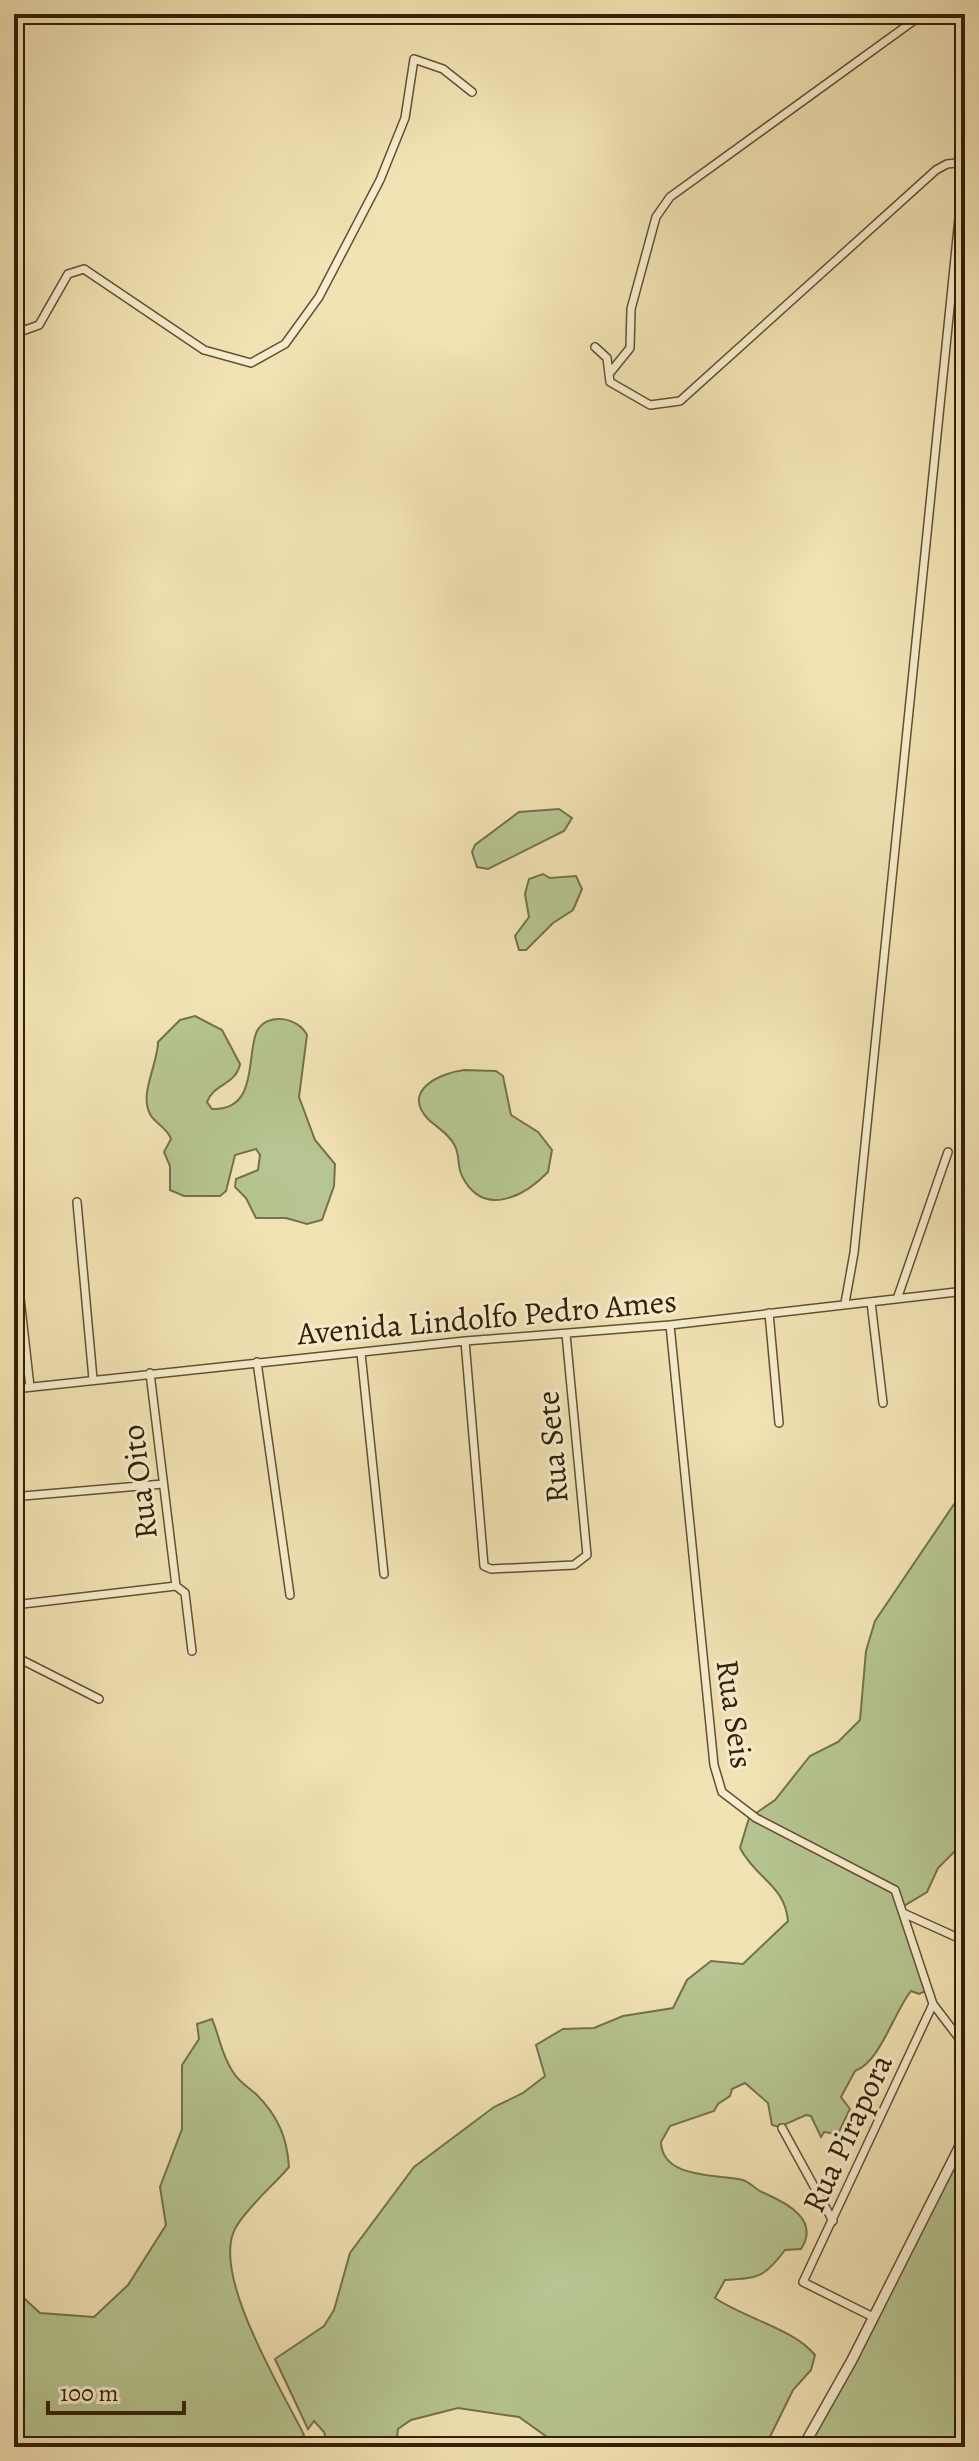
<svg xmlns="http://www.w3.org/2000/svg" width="979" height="2461" font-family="Alegreya,serif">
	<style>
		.green { fill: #b6c591; stroke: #74724a; stroke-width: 2 }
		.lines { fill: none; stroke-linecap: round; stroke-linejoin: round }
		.minor-casing { stroke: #635130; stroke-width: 10 }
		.tertiary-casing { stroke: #635130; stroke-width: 12 }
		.minor { stroke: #f7edce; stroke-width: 7 }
		.tertiary { stroke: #f7edce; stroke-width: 9 }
		.labels { text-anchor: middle; stroke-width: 6; stroke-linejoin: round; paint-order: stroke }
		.street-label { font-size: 32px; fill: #332004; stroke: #f7edce }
	</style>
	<rect width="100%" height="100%" fill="#f2e3b4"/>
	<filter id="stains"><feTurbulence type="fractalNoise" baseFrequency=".0025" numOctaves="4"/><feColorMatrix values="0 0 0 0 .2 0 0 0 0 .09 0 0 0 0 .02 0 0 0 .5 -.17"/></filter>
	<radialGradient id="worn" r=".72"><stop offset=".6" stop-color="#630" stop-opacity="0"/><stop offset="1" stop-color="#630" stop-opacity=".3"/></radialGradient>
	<!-- green -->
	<path class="green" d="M 559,809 L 572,818 L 564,831 L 488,869 L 477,867 L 472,852 L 475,845 L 519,812 Z
		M 543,874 L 550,878 L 576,876 L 582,889 L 573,910 L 553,923 L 526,950 L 519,950 L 515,936 L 529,917 L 525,894 L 529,879 Z
		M 195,1016 L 222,1030 L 240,1064 C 236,1085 214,1083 207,1102 L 212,1109 C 259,1111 246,1054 257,1031 C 267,1012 298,1017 307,1035 L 299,1097 L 315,1140 L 335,1164 L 334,1186 L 322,1220 L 307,1224 L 286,1218 L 256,1218 L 246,1198 L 235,1187 L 236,1179 L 258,1170 L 260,1155 L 256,1149 L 235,1155 L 226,1191 L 220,1196 L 184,1196 L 170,1190 L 170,1166 L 164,1152 L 171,1139 C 167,1127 155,1124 150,1114 C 139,1094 158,1064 158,1042 L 180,1020 Z
		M 464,1070 L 496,1071 L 503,1076 L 511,1115 L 538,1132 L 552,1150 L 548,1172 C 524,1197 483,1218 462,1176 C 457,1166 460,1156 455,1146 C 450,1135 438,1128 429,1120 C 400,1091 440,1073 464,1070 Z
		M 965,1488 L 965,1841 L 938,1868 L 927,1892 L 899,1909 L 926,1991 L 919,1994 L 911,1991 C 893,2014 880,2062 855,2071 L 841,2097 L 850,2109 L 838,2134 L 824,2132 L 821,2137 L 811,2116 L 806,2115 L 779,2127 L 772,2125 L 768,2103 L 745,2083 L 732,2089 L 730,2096 L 718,2104 L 714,2111 L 670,2126 L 661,2142 C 662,2179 717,2174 743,2180 C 751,2183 756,2190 764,2193 C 787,2203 820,2220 801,2249 L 785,2250 C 764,2278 759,2278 725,2280 L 715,2298 C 744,2318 794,2329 815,2355 L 811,2370 L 793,2390 L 765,2447 L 561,2447 L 519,2417 L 458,2408 L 411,2420 L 398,2429 L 396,2447 L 328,2447 L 324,2432 L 314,2421 L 308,2429 L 275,2359 L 324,2326 L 334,2310 L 350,2253 L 414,2167 L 494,2107 L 523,2093 L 545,2076 L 536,2045 L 563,2029 L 594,2028 L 623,2016 L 673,2008 L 687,1980 L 711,1961 L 743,1964 L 788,1921 C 785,1885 756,1879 740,1848 L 749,1818 L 775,1800 L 810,1756 L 838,1742 L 860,1720 L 866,1651 L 875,1621 Z
		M 212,2019 C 220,2038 221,2054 233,2072 C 238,2081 248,2087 256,2094 C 278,2116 287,2137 289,2167 C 273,2186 249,2205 236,2227 C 209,2272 282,2390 304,2435 L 295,2447 L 14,2447 L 14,2289 L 40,2313 L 94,2317 L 128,2285 L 166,2225 L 160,2187 L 182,2129 L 182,2065 L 199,2039 L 197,2024 Z
		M 965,2141 L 965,2447 L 806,2447 Z"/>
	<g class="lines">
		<defs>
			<path id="minor" d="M 14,321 L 25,330 L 39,325 L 68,274 L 84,269 L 204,350 L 251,363 L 285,344 L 319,297 L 380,180 L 405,118 L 414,59 L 443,69 L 472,92
				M 595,347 L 607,358 L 610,382 L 650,405 L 680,401 L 936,170 L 947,164 L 965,162
				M 609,374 L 630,348 L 631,309 L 656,217 L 670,197 L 923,14
				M 77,1202 L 93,1379
				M 14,1245 L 30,1387
				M 897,1299 L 948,1152
				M 871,1302 L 883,1403
				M 845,1303 L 854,1253 L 965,159
				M 769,1313 L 779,1423
				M 670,1325 L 714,1765 L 722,1792 L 756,1818 L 895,1890 L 933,2004 L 965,2046
				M 465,1341 L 484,1566 L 491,1569 L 574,1565 L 587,1555 L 566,1334
				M 361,1353 L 384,1574
				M 257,1362 L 290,1595
				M 150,1373 L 176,1586
				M 14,1389 L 465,1341 L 670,1325 L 965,1291
				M 23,1496 L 163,1484
				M 176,1586 L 185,1593 L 192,1651
				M 14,1605 L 176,1586
				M 14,1656 L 99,1699
				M 903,1913 L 965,1941
				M 782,2128 L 833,2221
				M 873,2317 L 803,2282 L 933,2004"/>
			<path id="tertiary" d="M 803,2447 L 852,2360 L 965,2136"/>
		</defs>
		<!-- minor casing -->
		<use href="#minor" class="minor-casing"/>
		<!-- tertiary casing -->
		<use href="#tertiary" class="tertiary-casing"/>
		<!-- minor -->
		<use href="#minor" class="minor"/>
		<!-- tertiary -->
		<use href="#tertiary" class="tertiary"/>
	</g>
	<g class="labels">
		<!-- street labels -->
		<g class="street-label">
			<text transform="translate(487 1317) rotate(-5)" y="11">Avenida Lindolfo Pedro Ames</text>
			<text transform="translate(552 1447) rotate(-95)" y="11">Rua Sete</text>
			<text transform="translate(139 1482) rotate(-97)" y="11">Rua Oito</text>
			<text transform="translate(735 1714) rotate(82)" y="11">Rua Seis</text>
			<text transform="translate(847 2133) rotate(-65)" y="11">Rua Pirapora</text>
		</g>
	</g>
	<!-- margin -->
	<rect width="979" height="2461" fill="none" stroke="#f2e3b4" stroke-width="48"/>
	<rect x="16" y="16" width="947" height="2429" fill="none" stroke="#332004" stroke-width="4"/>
	<rect x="24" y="24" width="931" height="2413" fill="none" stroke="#332004" stroke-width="2"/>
	<!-- scale -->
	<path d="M48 2401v12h136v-12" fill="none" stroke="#332004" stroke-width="4"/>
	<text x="60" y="2401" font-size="24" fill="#332004" stroke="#f7edce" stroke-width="6" paint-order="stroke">100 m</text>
	<rect width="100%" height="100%" filter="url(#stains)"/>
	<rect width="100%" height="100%" fill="url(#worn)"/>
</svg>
